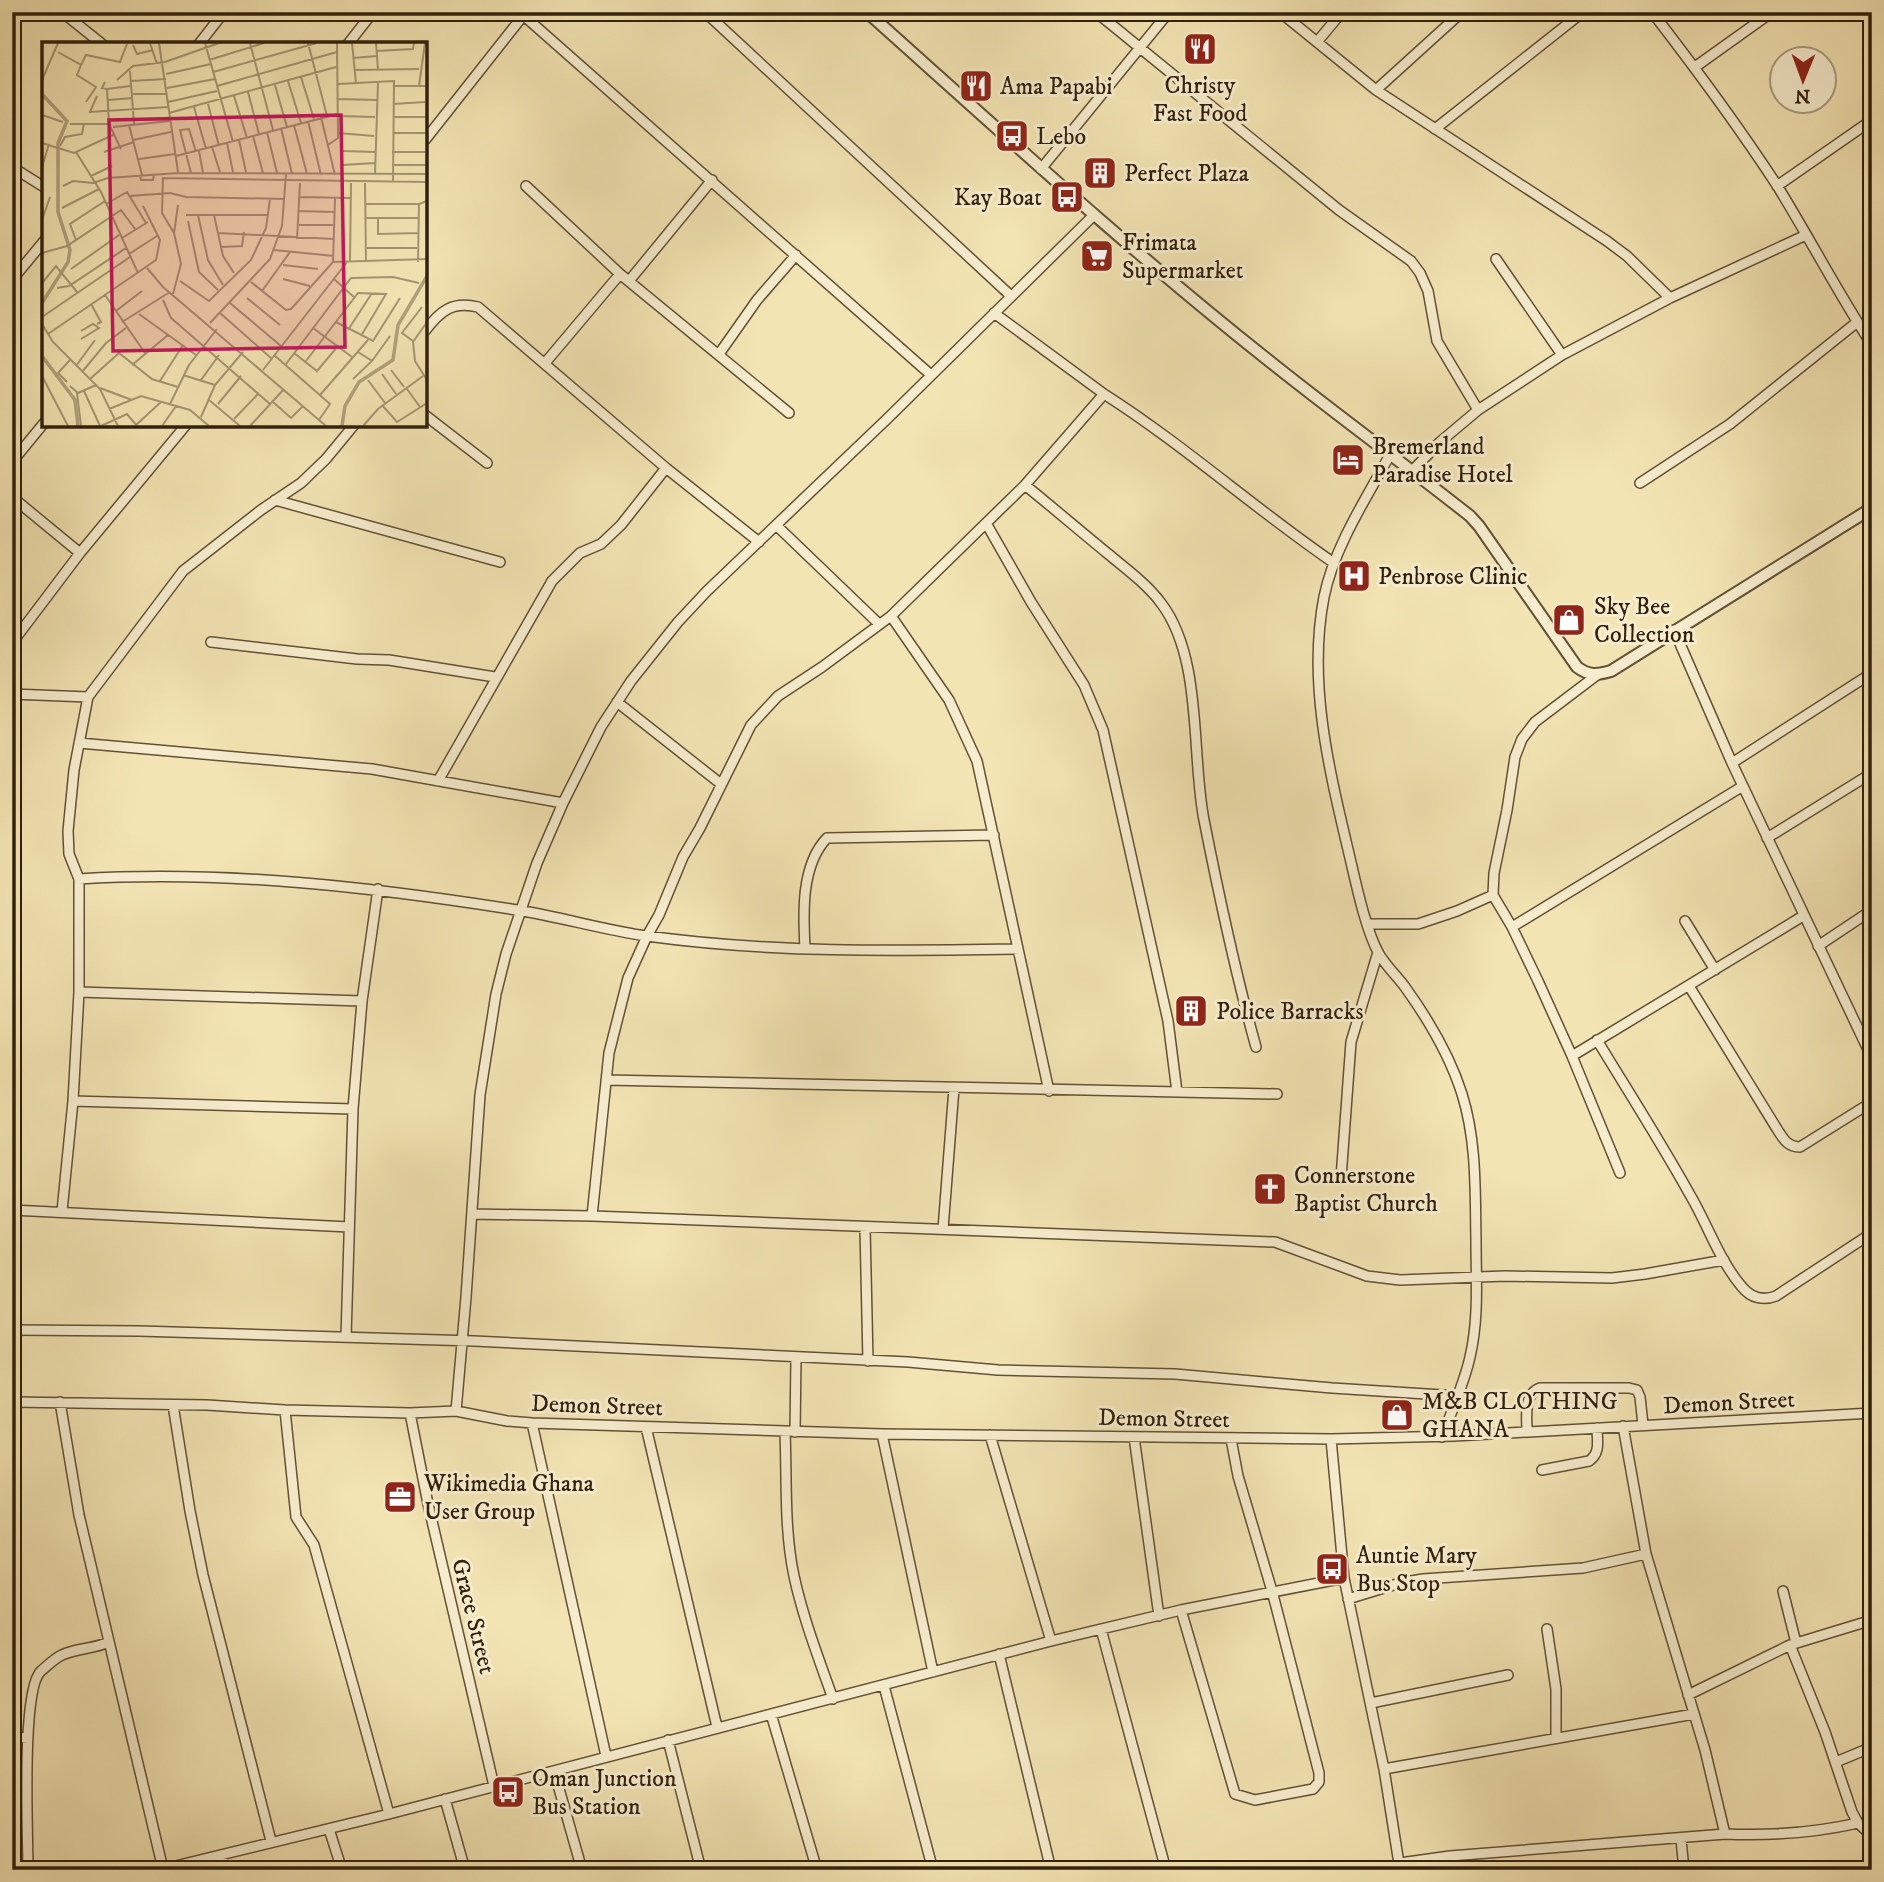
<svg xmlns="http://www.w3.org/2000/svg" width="1884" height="1882" font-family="'IM FELL DW Pica',serif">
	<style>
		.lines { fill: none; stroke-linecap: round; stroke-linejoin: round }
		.minor-casing { stroke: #625136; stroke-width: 12 }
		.tertiary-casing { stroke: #625136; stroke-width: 14 }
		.minor { stroke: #f7edce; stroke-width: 9 }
		.tertiary { stroke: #f7edce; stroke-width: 10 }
		.labels { text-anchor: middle; stroke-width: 6; stroke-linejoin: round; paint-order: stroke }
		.poi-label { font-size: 24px; fill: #31200c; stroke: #f7edce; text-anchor: start }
		.street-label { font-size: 24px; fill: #31200c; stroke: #f7edce }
		.inset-river { fill: none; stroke: #b1a17a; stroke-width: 3.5 }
		.inset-road { fill: none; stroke: #a59670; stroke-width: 2 }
		.view { fill: #c2185b; fill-opacity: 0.15; stroke: #c2185b; stroke-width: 3.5 }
		.inset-edge { fill: none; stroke: #31200c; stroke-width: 3.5 }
	</style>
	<rect width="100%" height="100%" fill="#f3e4b3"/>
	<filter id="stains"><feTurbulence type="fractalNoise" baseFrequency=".00286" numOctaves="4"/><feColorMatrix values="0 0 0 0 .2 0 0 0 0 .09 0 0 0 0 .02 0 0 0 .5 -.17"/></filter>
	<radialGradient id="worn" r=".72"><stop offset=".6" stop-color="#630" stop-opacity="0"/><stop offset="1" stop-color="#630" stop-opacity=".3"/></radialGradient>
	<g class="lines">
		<defs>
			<path id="minor" d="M 62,12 L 102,44
				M 705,12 L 1011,296
				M 1096,12 L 1339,210 L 1411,261 L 1420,273 L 1428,291 L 1437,341 L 1478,410
				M 1280,12 L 1376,90 L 1607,241 L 1627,256 L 1670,298
				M 1652,12 C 1696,69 1739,127 1778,187 C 1810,239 1838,293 1872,345
				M 523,15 L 931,375
				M 1317,42 L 1342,12
				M 199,44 L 224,12
				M 348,44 L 373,12
				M 1695,67 L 1772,12
				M 1376,90 L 1462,12
				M 1435,129 L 1583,12
				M 425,140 L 526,12
				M 12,167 L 44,187
				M 1041,169 L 1169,12
				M 526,186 L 620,274 L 789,413
				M 1777,186 L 1872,120
				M 1496,259 L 1562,355
				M 12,280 L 44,241
				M 629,281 L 712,180
				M 994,313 L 1104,394
				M 425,331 C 440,311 452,301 478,307 L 666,468 L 759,542
				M 719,354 L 757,300 L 796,255
				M 545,363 L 620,274
				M 425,415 L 487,463
				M 1391,453 C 1367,497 1334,547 1324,597 C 1307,684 1330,773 1350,858 C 1356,884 1366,931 1379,954 C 1386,966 1397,976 1405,987 C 1428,1019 1450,1056 1462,1094 C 1477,1142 1475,1192 1476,1241 C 1476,1280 1479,1318 1470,1357 C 1464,1384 1452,1410 1442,1437
				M 12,462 L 44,423
				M 1413,470 L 1440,442 L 1478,410 L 1562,355 L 1670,298 L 1806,235
				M 1640,483 L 1730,424 L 1856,323
				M 1025,485 C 1052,507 1079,530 1107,553 C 1125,568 1147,584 1161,603 C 1203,658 1191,754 1204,820 C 1219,896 1235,972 1256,1047
				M 12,497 L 80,553
				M 275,500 L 500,562
				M 986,523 L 1031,602 L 1084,685 L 1103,730 L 1168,1021 L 1177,1092
				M 776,525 L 879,624
				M 891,616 L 949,700 L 977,761 L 1049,1091
				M 1674,630 L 1732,763 L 1872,1058
				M 211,642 L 357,659 L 389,660 L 495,677
				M 12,643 L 80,553 L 186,425
				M 1597,675 L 1535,722 L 1522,739 L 1515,757 L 1507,810 L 1494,873 L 1493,895 L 1512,927 L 1538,981 L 1572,1056 L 1620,1173
				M 12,694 L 88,697
				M 617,702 L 721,784
				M 79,743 L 372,769 L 563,803
				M 1732,763 L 1872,673
				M 438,781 L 552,581 L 580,553 L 601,544 L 621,525 L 666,468
				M 1767,838 L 1872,773
				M 79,879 C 226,870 372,887 517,910 C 561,917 604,930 647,936 C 770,953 895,951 1018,949
				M 1685,921 L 1715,970
				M 1369,924 L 1418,924 L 1457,911 L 1493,895
				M 1512,927 L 1743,786
				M 1818,946 L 1872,910
				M 805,948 C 803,913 801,865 827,838 L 994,835
				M 1689,986 L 1777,1129 C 1783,1138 1787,1147 1800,1147 L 1872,1102
				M 79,992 L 362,1001
				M 1597,1040 C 1628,1091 1660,1141 1689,1193 C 1707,1223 1719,1260 1742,1287 C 1751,1298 1763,1301 1776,1296 L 1872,1233
				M 1572,1056 L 1803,916
				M 606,1080 L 1277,1094
				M 73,1101 L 353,1109
				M 1341,1178 L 1351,1042 L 1378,952
				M 12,1210 L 349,1227
				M 62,1211 L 73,1101 L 79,992 L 79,879 L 69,854 L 68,831 L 74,770 L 88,697 L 183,571 L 261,510 L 301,483 L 326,459 L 354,425
				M 472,1214 L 592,1216 L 1275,1242 L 1367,1276 L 1400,1280 L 1505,1276 L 1612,1278 L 1645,1274 L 1724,1260
				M 592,1216 L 609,1053 L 628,978 L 647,936 L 659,915 L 683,857 L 700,828 L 751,725 L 778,696 L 822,667 L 891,616 L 1025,485 L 1104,394 C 1184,445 1255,509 1334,563
				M 865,1228 L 868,1361
				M 943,1229 L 954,1088
				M 12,1330 L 139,1331 L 474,1341 L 908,1362 L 998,1370 L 1175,1374 L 1332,1388 L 1458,1396
				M 346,1337 L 353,1109 L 362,1001 L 378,889
				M 12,1402 L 207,1405 L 285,1410 L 410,1413 L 456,1411 L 507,1421 L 532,1423 L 882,1434 L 1331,1439 L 1454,1436 L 1872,1413
				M 60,1402 L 79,1515 L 163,1869
				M 173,1405 L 190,1511 L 203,1575 L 271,1841
				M 285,1410 L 296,1517 L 314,1545 L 389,1814
				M 456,1411 L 466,1297 L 480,1095 L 496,994 L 506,954 L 537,863 L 563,803 L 601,727 L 631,681 L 678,622 L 707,591 L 888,418 L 1094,215
				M 410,1413 L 428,1504 L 494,1786
				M 532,1423 L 606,1756
				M 1623,1426 L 1646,1554 L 1705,1750 L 1725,1834
				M 646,1427 L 717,1727
				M 785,1432 C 787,1480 784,1529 794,1576 C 803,1618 819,1659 833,1699
				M 795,1432 L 796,1358
				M 1527,1432 C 1527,1417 1523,1394 1540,1388 L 1629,1388 L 1637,1390 L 1640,1397 L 1643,1425
				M 882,1434 L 933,1672
				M 990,1435 L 1051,1641
				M 1134,1437 L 1159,1616
				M 1331,1439 L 1344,1578 L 1384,1769 L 1400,1870
				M 1542,1470 L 1589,1461 C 1601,1453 1597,1440 1597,1428
				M 1783,1591 L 1796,1643
				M 1348,1599 L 1400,1583 L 1423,1579 L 1583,1568 L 1646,1554
				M 1181,1610 L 1235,1794 L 1255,1800 L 1313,1789 L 1319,1782 L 1319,1773 L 1272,1591 L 1238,1476 L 1231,1439
				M 1101,1629 L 1166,1870
				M 1547,1629 L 1556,1689 L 1556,1737
				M 1790,1645 L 1825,1732 L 1852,1812 L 1858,1823 L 1872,1836
				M 999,1654 L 1051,1870
				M 884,1686 L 933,1870
				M 1688,1695 L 1790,1645 L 1872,1620
				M 1371,1703 L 1508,1675
				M 771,1714 L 817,1870
				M 12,1737 L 28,1738
				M 668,1740 L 701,1870
				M 1836,1762 L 1872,1747
				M 1384,1769 L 1694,1714
				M 554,1771 L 582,1870
				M 445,1799 L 465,1870
				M 329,1829 L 342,1870
				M 1681,1839 L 1684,1870
				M 221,1855 L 225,1870
				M 1400,1863 L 1450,1856 L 1725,1834 C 1771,1836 1814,1833 1858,1823
				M 28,1870 C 28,1836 21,1689 41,1671 C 47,1666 55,1658 62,1655 C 77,1648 94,1649 109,1642
				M 159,1870 L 389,1814 L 1051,1641 L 1181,1610 L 1344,1578"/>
			<path id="tertiary" d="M 867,12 C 999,130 1129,250 1268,360 C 1334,413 1403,463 1470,516 L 1479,526 L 1577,667 C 1589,676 1597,675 1611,671 L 1872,508"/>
		</defs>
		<!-- minor casing -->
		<use href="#minor" class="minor-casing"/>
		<!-- tertiary casing -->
		<use href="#tertiary" class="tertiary-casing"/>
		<!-- minor -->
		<use href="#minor" class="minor"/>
		<!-- tertiary -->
		<use href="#tertiary" class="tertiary"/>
	</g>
	<!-- icons -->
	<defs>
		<symbol id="restaurant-square" viewBox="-11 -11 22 22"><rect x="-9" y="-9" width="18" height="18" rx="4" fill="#8f2418" stroke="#f7edce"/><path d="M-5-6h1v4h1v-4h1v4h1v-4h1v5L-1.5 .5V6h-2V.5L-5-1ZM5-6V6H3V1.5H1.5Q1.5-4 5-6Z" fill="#fff"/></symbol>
		<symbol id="bus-square" viewBox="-11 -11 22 22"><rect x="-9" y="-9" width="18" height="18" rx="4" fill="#8f2418" stroke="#f7edce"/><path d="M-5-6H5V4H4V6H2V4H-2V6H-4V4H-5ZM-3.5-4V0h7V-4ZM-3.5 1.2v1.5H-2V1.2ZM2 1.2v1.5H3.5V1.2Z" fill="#fff"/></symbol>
		<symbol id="building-square" viewBox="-11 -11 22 22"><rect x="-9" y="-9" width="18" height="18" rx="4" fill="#8f2418" stroke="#f7edce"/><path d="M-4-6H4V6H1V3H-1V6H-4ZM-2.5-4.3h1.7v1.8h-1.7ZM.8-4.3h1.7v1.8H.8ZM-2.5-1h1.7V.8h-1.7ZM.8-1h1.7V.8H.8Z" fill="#fff"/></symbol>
		<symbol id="supermarket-square" viewBox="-11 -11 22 22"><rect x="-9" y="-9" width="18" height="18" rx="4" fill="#8f2418" stroke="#f7edce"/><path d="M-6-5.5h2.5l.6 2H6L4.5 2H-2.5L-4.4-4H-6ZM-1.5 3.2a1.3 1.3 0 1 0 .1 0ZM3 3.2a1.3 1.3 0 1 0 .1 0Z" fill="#fff"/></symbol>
		<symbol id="hotel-square" viewBox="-11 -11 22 22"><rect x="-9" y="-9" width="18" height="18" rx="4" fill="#8f2418" stroke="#f7edce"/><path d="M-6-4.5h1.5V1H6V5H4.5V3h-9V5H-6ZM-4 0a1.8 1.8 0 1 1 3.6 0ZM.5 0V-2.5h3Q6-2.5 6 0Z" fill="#fff"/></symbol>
		<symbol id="hospital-square" viewBox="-11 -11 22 22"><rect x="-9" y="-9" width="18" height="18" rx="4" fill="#8f2418" stroke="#f7edce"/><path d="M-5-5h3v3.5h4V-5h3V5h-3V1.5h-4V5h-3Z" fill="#fff"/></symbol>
		<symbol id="shop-square" viewBox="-11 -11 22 22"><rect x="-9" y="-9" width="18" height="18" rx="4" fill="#8f2418" stroke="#f7edce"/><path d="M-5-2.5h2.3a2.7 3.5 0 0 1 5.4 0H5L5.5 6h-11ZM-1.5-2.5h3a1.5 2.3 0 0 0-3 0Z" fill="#fff"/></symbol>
		<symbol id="church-square" viewBox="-11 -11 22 22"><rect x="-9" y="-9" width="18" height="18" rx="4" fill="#8f2418" stroke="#f7edce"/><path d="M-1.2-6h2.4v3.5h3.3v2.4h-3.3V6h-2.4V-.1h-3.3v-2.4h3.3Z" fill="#fff"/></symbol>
		<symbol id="office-square" viewBox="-11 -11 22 22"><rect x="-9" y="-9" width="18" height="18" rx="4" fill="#8f2418" stroke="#f7edce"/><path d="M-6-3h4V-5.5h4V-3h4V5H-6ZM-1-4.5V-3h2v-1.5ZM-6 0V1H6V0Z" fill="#fff"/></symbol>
	</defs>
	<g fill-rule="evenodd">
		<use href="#restaurant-square" x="1181" y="30" width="38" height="38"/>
		<use href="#restaurant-square" x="957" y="67" width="38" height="38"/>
		<use href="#bus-square" x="993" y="117" width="38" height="38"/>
		<use href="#building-square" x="1081" y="154" width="38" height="38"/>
		<use href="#bus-square" x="1048" y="178" width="38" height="38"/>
		<use href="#supermarket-square" x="1078" y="237" width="38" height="38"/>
		<use href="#hotel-square" x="1329" y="441" width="38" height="38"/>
		<use href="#hospital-square" x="1335" y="557" width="38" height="38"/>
		<use href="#shop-square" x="1550" y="601" width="38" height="38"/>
		<use href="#building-square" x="1172" y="992" width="38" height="38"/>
		<use href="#church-square" x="1251" y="1170" width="38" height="38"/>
		<use href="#shop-square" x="1378" y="1396" width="38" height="38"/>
		<use href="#office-square" x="381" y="1478" width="38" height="38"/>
		<use href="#bus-square" x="1313" y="1550" width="38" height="38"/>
		<use href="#bus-square" x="489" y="1773" width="38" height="38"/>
	</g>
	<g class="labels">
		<!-- poi labels -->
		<g class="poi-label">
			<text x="1200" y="93" text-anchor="middle">Christy<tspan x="1200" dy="28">Fast Food</tspan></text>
			<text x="1000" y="94">Ama Papabi</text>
			<text x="1036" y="144">Lebo</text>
			<text x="1124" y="181">Perfect Plaza</text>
			<text x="1042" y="205" text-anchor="end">Kay Boat</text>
			<text x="1122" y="250">Frimata<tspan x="1122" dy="28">Supermarket</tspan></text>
			<text x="1372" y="454">Bremerland<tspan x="1372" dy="28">Paradise Hotel</tspan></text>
			<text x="1378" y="584">Penbrose Clinic</text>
			<text x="1594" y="614">Sky Bee<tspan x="1594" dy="28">Collection</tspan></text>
			<text x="1216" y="1019">Police Barracks</text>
			<text x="1294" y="1183">Connerstone<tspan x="1294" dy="28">Baptist Church</tspan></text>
			<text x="1422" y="1409">M&amp;B CLOTHING<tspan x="1422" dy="28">GHANA</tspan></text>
			<text x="424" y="1491">Wikimedia Ghana<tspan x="424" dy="28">User Group</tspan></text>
			<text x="1356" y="1563">Auntie Mary<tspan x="1356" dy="28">Bus Stop</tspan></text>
			<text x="532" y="1786">Oman Junction<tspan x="532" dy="28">Bus Station</tspan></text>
		</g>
		<!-- street labels -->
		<g class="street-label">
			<text transform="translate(1729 1402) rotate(-3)" y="8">Demon Street</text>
			<text transform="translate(597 1405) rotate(2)" y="8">Demon Street</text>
			<text transform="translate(1164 1418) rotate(1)" y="8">Demon Street</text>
			<text transform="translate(474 1616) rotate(76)" y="8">Grace Street</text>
		</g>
	</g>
	<!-- overview -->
	<g transform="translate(42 42)">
		<rect width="385" height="385" fill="#f3e4b3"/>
		<path class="inset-river" d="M 0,52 L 25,79 L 16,101 L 16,170 L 28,208 L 26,220 L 0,261M 0,314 L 33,358 L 36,384M 300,384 L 303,364 L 317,340 L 351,318 L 356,283 L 385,234"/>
		<path class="inset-road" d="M 108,1 L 115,22M 117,1 L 136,130M 163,1 L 191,100M 208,1 L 231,88M 266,1 L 285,74M 310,1 L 314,41M 334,1 L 336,28M 91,3 L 95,12 L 111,8M 334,9 L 371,7 L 372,1M 16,10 L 39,23 L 35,33 L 54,45 L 44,60M 311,16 L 335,14M 167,18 L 222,1M 39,23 L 44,13 L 78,20 L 85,2M 313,28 L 377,27M 88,29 L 92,82M 171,30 L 275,1M 124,32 L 169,22M 259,35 L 272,77M 0,38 L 16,1M 75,38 L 91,24 L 123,20 L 177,1M 89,39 L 124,37M 246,39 L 259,81M 63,40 L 60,46 L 65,47 L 67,82M 296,42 L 352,39 L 351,141M 233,43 L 245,85M 175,44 L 295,10M 352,44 L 385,44M 377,44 L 383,1M 125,46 L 173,37M 65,47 L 88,44M 206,50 L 217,92M 91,52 L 125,52M 55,54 L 48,70 L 126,65M 192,54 L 205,96M 296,57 L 335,58M 66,58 L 91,56M 126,60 L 175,49M 166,62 L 177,104M 351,62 L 383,60M 152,65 L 164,107M 127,71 L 294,25M 0,73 L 21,80M 296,74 L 333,75M 279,75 L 293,133M 351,75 L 385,75M 266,79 L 279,133M 28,82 L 67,82 L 79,107M 87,83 L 100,133M 252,83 L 265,132M 71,85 L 127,79M 239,86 L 250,132M 225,90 L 235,131M 296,91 L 332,94M 351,91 L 385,91M 211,94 L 221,131M 91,98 L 129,90M 197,98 L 204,130M 0,101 L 32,111 L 73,92M 185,101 L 191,130M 286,103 L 296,96 L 295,1M 18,104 L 23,95 L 40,92 L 42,81M 170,105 L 178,130M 157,109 L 161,131M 300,109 L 333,110M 34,110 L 59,150 L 96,231M 62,110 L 92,100M 350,110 L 385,110M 134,114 L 296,72M 97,117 L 133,112M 300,123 L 333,121M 350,123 L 385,123M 0,125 L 7,102M 149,131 L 138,88 L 147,87 L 154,110M 333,132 L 336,40M 98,133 L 99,138 L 111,138 L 112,132M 49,134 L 70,124M 121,135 L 120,171 L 132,191 L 139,222 L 131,252M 121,136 L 385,140M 323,141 L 324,220M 21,144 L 31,139 L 51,141 L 66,136 L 136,131 L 385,132M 88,154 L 128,151 L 144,155 L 243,157M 258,155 L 308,156M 64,162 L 85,150 L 104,181M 323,162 L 377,162M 20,166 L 57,147M 257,169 L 292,170M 144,173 L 226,173M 156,173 L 166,218 L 181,243M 172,173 L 181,214 L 192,231M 323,176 L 376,176M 336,176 L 336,192 L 377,191M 0,178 L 8,155M 146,179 L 157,230 L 176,248M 257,183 L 291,183M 132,191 L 136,163M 176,191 L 292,197M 80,196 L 106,180M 255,197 L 258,141M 34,198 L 28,182 L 63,159M 179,205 L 200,204 L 202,190M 325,206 L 375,206M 232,208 L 292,214M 0,211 L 25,204 L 79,168 L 93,187M 87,212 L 115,194M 291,220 L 385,217M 308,220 L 309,141M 376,220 L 377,162 L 385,159M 241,223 L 276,227M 105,226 L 121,245 L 284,384M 29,227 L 77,193M 241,237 L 268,244M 292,237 L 313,256M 138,239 L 167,259 L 209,218 L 224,186 L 228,157M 209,240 L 244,268 L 249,267 L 291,220 L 293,156M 0,241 L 14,224 L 35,250M 15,246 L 27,244 L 84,206M 220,249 L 248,210M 63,253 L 103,311M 205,256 L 238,283M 121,258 L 129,276 L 228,362M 188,261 L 239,304M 49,262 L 59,280 L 55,282M 74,269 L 100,249M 178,271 L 229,316M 97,272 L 154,313M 0,275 L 88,215M 80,280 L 128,250M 294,280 L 331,299 L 358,256M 385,280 L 371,300 L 373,319 L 385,338M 168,281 L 228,217 L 240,184 L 244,132M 0,282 L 11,300 L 58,347 L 76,384M 271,286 L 310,315M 306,288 L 330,251M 39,289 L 51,282 L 57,286 L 39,297M 6,292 L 114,218 L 118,198 L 101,164M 371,299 L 360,291 L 380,265M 252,311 L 275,329 L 296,304M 232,313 L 288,362 L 277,378M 264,319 L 316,251 L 344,252 L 319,294M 330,319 L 348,294M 244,322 L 309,236 L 351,235 L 377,241M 90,323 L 126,293M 34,324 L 53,298M 221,328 L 305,220M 349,328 L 362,345M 40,330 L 64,301 L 84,286M 340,332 L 354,352M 141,333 L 173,343M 0,334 L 26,384M 48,337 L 77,311 L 110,337 L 136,345M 311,337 L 330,319 L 316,310M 159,338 L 177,313M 326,338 L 343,361M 118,339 L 141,303M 25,340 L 16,331 L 28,318M 28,344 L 36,351 L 54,343M 58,346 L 90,358M 365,347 L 378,365M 42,349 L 58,384M 35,351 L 39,384M 278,353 L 326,298M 167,358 L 198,384M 231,360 L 249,376 L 261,364M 128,362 L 147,323 L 175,287M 176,362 L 199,334M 340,363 L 355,380 L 385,361M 67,367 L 99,354 L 148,368 L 167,384M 159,375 L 173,343 L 201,310M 192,377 L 217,351M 94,383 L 119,360M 59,384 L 85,372 L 95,384M 120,384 L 134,364M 208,384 L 242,347M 321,384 L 336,367 L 381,334"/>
		<path class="view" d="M 299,73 L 303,305 L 71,309 L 67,78 Z"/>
		<rect width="385" height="385" class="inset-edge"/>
	</g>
	<!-- margin -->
	<rect width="1884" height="1882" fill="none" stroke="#f3e4b3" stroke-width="42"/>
	<rect x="14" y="14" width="1856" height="1854" fill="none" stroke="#31200c" stroke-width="3.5"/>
	<rect x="21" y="21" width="1842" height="1840" fill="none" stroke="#31200c" stroke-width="2"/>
	<!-- north arrow -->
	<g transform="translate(1803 80) rotate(181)"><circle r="33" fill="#f7edce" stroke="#a89b80" stroke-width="2"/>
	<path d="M0-5L12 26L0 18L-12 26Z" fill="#8f2418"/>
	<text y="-10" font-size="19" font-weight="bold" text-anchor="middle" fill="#31200c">N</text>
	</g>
	<rect width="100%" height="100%" filter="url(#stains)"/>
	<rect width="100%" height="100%" fill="url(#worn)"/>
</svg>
